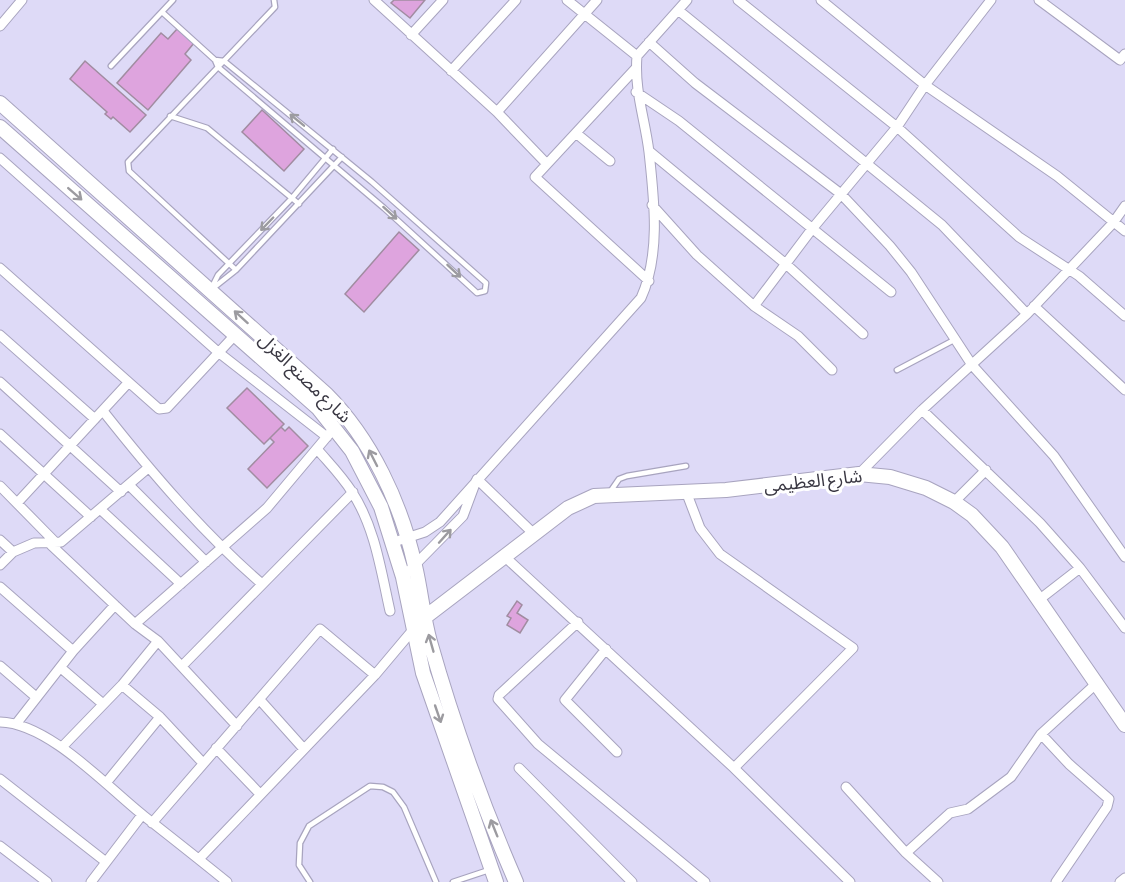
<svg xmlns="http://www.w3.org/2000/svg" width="1125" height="882" font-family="'Asap Condensed','Noto Sans Arabic',sans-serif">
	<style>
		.building { fill: #dea4de; stroke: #a18ca1; stroke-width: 1.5 }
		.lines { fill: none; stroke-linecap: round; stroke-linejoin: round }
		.lane-casing { stroke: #a8a4bf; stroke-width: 7 }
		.street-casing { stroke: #a8a4bf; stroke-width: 11 }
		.secondary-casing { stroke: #a8a4bf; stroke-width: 16 }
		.lane { stroke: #fff; stroke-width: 4.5 }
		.street { stroke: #fff; stroke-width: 9 }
		.secondary { stroke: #fff; stroke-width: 14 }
		.oneway { stroke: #9c9ba0 }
		.labels { text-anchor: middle; stroke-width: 6; stroke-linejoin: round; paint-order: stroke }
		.street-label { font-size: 18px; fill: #393742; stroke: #fff }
	</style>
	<rect width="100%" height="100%" fill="#dedaf7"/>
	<!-- building -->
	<path class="building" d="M 394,0 L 425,0 L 410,18 L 391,3 Z
		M 177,29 L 194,43 L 185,54 L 191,60 L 148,110 L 117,83 L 161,33 L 168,39 Z
		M 85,61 L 146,115 L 130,132 L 113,117 L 111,119 L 105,114 L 107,112 L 70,79 Z
		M 262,110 L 304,149 L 284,171 L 242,132 Z
		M 399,232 L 419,250 L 364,312 L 345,294 Z
		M 247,388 L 284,424 L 264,444 L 227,408 Z
		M 281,427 L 285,431 L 289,427 L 308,446 L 267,488 L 248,469 L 274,442 L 270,438 Z
		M 517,601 L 522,605 L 517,613 L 528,620 L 520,633 L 507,625 L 511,618 L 507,616 Z"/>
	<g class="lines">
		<defs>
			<path id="lane" d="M 162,12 L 215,60 L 218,67 L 384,208 L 477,293 L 485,291 L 486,283 L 372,182 L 224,61 L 215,60
				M 111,66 L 173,0
				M 170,116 L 207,128 L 299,204
				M 236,270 L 129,171 L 128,162 L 275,7 L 274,0
				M 211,289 L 218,275 L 292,198 L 333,149
				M 212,289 L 236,270 L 342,157
				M 897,370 L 954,340
				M 610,492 L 619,479 L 627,476 L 686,466
				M 310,882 L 299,865 L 300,843 L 309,826 L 370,786 L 383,787 L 393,792 L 404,807 L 436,882
				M 453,882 L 489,870"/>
			<path id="street" d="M 374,0 L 497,112 L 546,163
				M 567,0 L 637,56
				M 738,0 L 897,127 L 1019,237 L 1079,276 L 1125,316
				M 821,0 L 925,85 L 1057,176 L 1125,231
				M 1039,0 L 1120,60 L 1125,54
				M 678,10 L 942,225 L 1027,314
				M 0,26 L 22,0
				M 411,35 L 443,0
				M 649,42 L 695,83 L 841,194 L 890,246 L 911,272 L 972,365 L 1054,456 L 1125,557
				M 636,68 L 535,177 L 649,281
				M 451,71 L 516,0
				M 636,92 L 679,121 L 891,292
				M 497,112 L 597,0
				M 577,134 L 610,161
				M 649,151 L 787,265 L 863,334
				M 0,158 L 218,352 L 327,437
				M 652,205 L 697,255 L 754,306 L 798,336 L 832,370
				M 0,268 L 159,409 L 167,408 L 235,335
				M 754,306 L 812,229 L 897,127 L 925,85 L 991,0
				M 1034,306 L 1125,390
				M 0,335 L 95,419
				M 0,382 L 121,492
				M 922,410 L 1040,523 L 1080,568 L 1125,628
				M 103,411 C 152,473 203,533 262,584
				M 0,434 L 91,517
				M 317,449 C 329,463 342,476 352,492 C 375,527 381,571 390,611
				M 859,474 L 922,410 L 1027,314 L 1113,223 L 1125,206
				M 477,479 L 534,534
				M 129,485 L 206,562
				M 0,486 L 57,544
				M 687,494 L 700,528 L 720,554 L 853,648 L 734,768
				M 18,502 L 128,383
				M 954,502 L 986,470
				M 100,509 L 181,584
				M 0,540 L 13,552
				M 394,542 L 425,532 L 440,522 L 641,298 C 661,254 654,199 649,152 C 645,119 634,90 637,56 L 687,0
				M 51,545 L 135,624 L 158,641 L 237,726
				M 504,556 L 734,768 L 850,882
				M 0,565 L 13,552 L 34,543 L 61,542 L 148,468
				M 403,577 L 463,516 L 476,481
				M 0,587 L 73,651
				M 1040,599 L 1080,568
				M 578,622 L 499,695 L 498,699 L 538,744 L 705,882
				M 135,624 L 267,508 L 330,433
				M 606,649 L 565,700 L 617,752
				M 0,666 L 36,697
				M 182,666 L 353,492
				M 61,668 L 103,704
				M 122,685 L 160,717 L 202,762
				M 260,700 L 303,748
				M 0,722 C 49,723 107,787 144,816 C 172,838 200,860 227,882
				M 16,724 L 73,651 L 115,605
				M 1041,734 L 1069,764 L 1109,799 L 1107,807 L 1056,882
				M 63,746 L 122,685 L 158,641
				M 216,748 L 260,794
				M 519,768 L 632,882
				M 0,779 L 106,862
				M 106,783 L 160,717
				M 846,787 L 906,853 L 938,882
				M 152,823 L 320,629 L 375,675
				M 0,846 L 47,882
				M 906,853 L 950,813 L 968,809 L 1011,777 L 1041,734 L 1098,682
				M 199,859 L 375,675 L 412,631
				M 91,882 L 142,815
				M 1120,882 L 1125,878"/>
			<path id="secondary" d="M 0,103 L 326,394 C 371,439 401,503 415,566 C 421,591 423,617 430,642 C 453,723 482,804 516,882
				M 0,127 L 318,408 L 352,451 L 381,507 L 403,577 L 423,673 L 496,882
				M 424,618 L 568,508 L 594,496 L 726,490 L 859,474 L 890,477 L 926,488 L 954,502 L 972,515 L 1002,547 L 1125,725"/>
		</defs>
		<!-- lane casing -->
		<use href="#lane" class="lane-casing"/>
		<!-- street casing -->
		<use href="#street" class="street-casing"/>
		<!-- secondary casing -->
		<use href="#secondary" class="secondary-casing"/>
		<!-- lane -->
		<use href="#lane" class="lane"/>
		<!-- street -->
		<use href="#street" class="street"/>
		<!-- secondary -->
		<use href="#secondary" class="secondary"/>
	</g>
	<!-- one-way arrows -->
	<defs><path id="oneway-shaft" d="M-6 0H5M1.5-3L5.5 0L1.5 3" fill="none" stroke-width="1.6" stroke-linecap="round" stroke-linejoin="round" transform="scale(1.5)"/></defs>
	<g class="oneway">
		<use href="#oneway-shaft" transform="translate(297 120) rotate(-141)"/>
		<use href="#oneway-shaft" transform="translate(75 194) rotate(41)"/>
		<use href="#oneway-shaft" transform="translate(390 213) rotate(42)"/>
		<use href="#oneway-shaft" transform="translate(267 224) rotate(134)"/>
		<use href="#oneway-shaft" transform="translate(454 271) rotate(43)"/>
		<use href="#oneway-shaft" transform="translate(241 317) rotate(-138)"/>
		<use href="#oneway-shaft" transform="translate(373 458) rotate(-117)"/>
		<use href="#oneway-shaft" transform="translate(445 536) rotate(-48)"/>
		<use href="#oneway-shaft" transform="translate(431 643) rotate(-106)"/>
		<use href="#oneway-shaft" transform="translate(438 714) rotate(71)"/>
		<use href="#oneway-shaft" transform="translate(494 828) rotate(-112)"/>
	</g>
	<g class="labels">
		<!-- street labels -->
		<g class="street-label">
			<text transform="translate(305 378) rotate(44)" y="6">شارع مصنع الغزل</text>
			<text transform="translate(813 481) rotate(-6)" y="6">شارع العظيمى</text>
		</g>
	</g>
</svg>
